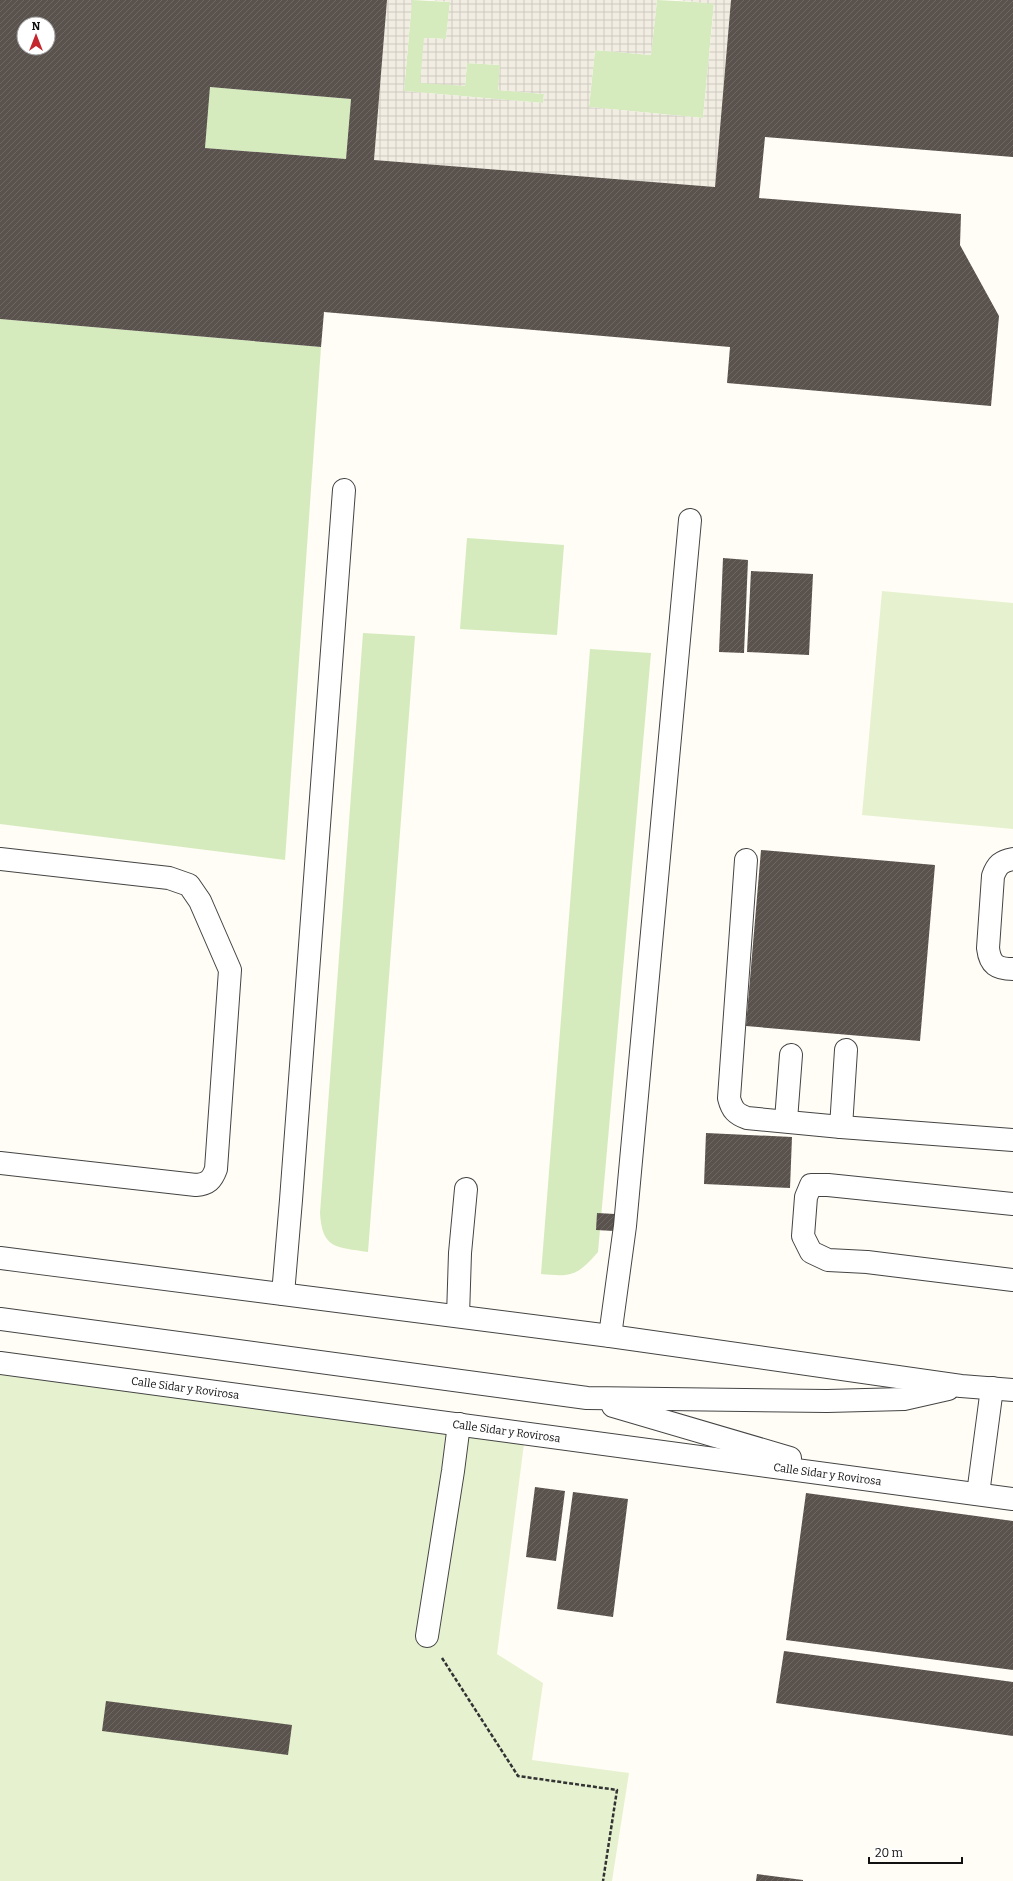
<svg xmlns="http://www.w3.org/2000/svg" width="1013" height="1881" font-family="Bitter,serif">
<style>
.garden{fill:#d5ebbd}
.pitch{fill:#e6f2cf}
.plaza{fill:url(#plaza-grid)}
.building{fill:url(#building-hatch);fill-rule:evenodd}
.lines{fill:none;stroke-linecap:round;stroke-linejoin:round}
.minor-casing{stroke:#444;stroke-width:24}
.path{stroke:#333;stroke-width:2.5;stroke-dasharray:4 2;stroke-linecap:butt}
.minor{stroke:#fff;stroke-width:22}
.labels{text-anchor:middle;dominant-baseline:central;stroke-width:4;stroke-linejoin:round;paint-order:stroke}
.street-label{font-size:11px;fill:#111;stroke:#fff}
</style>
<defs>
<pattern id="plaza-grid" width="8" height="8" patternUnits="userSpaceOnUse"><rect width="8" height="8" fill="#f1ede2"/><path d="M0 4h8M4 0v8" fill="none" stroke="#cecac1"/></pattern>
<pattern id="building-hatch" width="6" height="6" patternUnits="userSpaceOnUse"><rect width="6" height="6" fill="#5a524d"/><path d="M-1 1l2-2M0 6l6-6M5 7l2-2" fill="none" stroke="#6d6662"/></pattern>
</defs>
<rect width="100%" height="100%" fill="#fffdf5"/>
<!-- garden -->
<path class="garden" d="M412,0L450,2L446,39L424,38L465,86L467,63L500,65L499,90L544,94L543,103L404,91Z
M657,0L714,3L703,118L589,107L595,50L651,55Z
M210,87L351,99L346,159L205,148Z
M0,319L321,347L285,860L0,824Z
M467,538L564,545L557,635L460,629Z
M363,633L415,636L368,1252C336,1247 322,1249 320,1213Z
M590,649L651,653L598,1252C577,1276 572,1277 541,1274Z"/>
<!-- pitch -->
<path class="pitch" d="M882,591L1013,603V829L862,815Z
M0,1374L525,1436L497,1654L543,1683L532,1760L629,1773L612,1881H0Z"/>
<!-- plaza -->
<path class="plaza" d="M387,0H412L404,91L543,103L544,94L498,90L500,65L467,63L465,86L420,83L424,38L446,39L450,2L429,0H657L651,55L595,50L589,107L703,118L714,4L677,0H731L715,187L374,160Z"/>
<!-- building -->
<path class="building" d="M0,0H387L374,160L715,187L731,0H1013V157L765,137L759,198L961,214L960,245L999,316L991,406L727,383L730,347L324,312L321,347L0,319ZM24,24H48V48H24ZM210,87L351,99L346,159L205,148Z
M723,558L748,560L744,653L719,652Z
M751,571L813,574L809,655L747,652Z
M761,850L935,865L920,1041L746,1026Z
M706,1133L792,1137L790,1188L704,1184Z
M597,1213L615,1214L614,1231L596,1230Z
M535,1487L565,1491L556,1561L526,1557Z
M573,1492L628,1499L613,1617L557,1609Z
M806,1493L1013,1521V1670L786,1640Z
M784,1651L1013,1682V1736L776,1703Z
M106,1701L292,1725L288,1755L102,1731Z
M757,1874L803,1880V1881H756Z"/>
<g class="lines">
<defs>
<g id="minor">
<path d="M0,859L169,878L189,885L200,901L230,970L216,1169C212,1180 208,1184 196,1185L0,1163"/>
<path d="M1013,859C1001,861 997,865 993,876L988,948C990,965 997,969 1013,969"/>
<path d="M746,860L729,1098C732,1110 736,1114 747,1118L841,1127L1013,1140"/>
<path d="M786,1120L791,1055"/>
<path d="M841,1127L846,1050"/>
<path d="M1013,1204L828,1185H811L806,1197L803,1236L811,1252L828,1260L867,1262L1013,1280"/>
<path d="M0,1258L610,1336L961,1386L1013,1390"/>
<path d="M283,1294L291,1200L344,490"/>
<path d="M458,1316L460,1253L466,1189"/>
<path d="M0,1319L587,1398L827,1401L904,1399L948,1389"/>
<path d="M610,1336L625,1226L690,520"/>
<path id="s1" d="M0,1363L1013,1499"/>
<path d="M613,1406L790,1458"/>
<path d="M978,1494L992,1388"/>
<path d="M427,1636L453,1471L459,1424"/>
</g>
</defs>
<!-- minor casing -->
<use href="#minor" class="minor-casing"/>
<!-- path -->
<path class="path" d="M442,1658L518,1776L617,1790L603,1881"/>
<!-- minor -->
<use href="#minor" class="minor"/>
</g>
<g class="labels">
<!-- street labels -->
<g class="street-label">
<text stroke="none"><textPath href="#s1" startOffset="187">Calle Sidar y Rovirosa</textPath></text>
<text stroke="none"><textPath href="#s1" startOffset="511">Calle Sidar y Rovirosa</textPath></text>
<text stroke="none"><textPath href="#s1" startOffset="835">Calle Sidar y Rovirosa</textPath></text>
</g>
</g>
<!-- north arrow -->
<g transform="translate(36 36)"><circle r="19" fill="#ffffff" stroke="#a0a0a0"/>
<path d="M0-3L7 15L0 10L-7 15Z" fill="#c4262e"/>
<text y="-6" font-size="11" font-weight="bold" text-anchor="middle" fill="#111111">N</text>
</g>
<!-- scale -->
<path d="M869 1857v6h93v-6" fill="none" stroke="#111111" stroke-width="2"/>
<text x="875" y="1857" font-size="12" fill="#111111" stroke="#ffffff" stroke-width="3" paint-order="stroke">20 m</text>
</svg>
